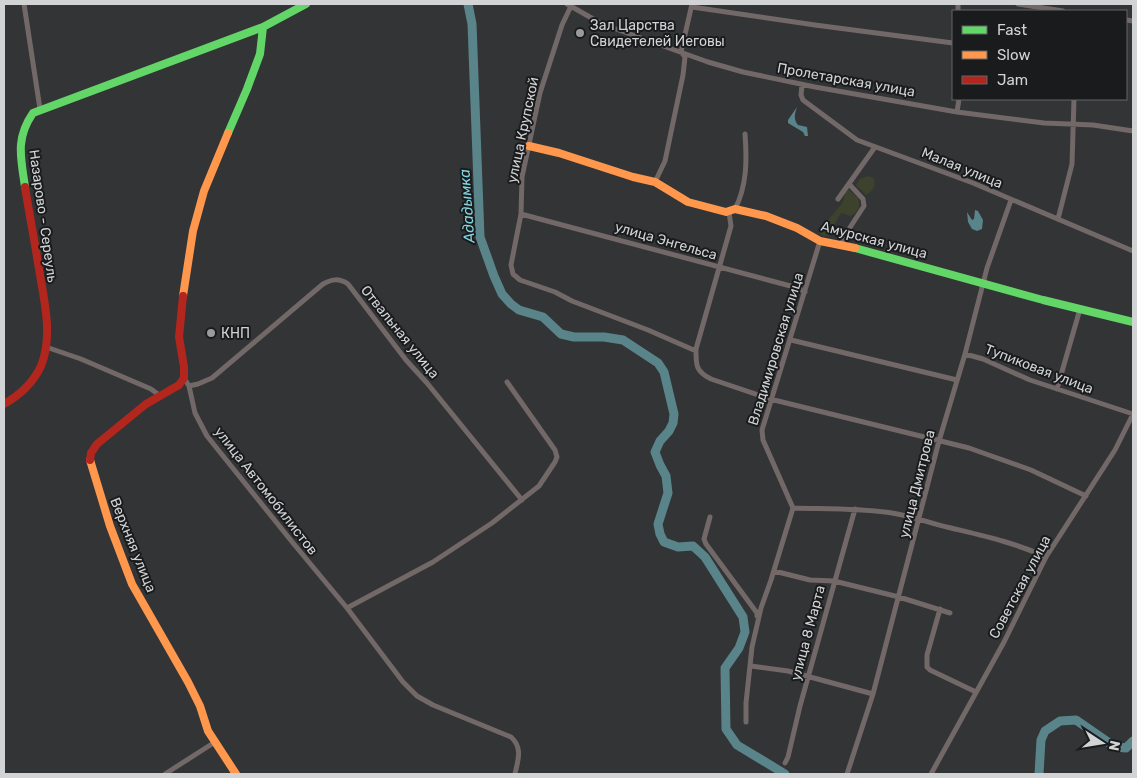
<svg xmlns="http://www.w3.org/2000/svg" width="1137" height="778" font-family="Rubik,sans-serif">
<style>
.green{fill:#3c422b}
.water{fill:#59848a}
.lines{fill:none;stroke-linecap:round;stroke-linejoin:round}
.river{stroke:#59848a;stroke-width:9}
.street{stroke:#726867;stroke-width:5}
.fast{stroke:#63d668;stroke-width:8}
.slow{stroke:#ff974d;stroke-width:8}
.jam{stroke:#b3261e;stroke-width:8}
.poi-dot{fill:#999b9d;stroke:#1a1b1d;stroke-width:2}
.labels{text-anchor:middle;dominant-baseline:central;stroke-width:4;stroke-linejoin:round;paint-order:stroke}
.poi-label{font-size:14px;fill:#d1d3d5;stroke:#1a1b1d;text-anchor:start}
.street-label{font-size:14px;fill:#d1d3d5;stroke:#1a1b1d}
.water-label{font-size:15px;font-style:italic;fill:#83d6e0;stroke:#1a1b1d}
</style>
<rect width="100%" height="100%" fill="#323436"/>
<!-- green -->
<path class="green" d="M867,176L874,178C876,187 873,190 866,195L856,185L860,179Z
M848,189L858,198C861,207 859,212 850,216L842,213C835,219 835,229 829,236H823L820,234L822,228L843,202L845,193Z"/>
<!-- water -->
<path class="water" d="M797,107C795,113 793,119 798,125L807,127L808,136H805L803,132L788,123V120Z
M975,210L978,211L983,220L982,229L977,231L972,229L968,222L967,212L972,220L974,219Z"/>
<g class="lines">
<!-- river -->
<path class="river" d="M468,4L472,24L480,237L494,276L502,294L511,304L519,310L543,317L561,334L574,337H604L623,340L658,363L664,372L674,414L673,423L669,431L660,441L655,452L660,465L666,476L668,493L658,524L660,534L664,542L678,547L693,546L705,557L743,617L745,632L739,648L725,668L726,729L737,745L785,774
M1039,774L1041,740L1045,731L1060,721L1076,720L1115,747L1126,748L1133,741"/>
<!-- street -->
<path class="street" d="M24,4L40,109
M567,4L602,24L708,62L743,72L815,87L957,112L1044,123L1093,125L1133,131
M572,4L562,25L540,93L522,177L521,214L511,265L513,274L520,280L555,292L572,301L648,330L696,351
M958,4V11
M1018,4L1063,11
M692,7L815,25L953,43
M1126,20L1133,21
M802,85L801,95L803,100L857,140L973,183L1133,251
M957,112L959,99
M655,182L665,161L683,75L685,57L681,52L692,4
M838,199L875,147
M735,209C747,186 747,160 745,134
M729,212L731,226L696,349C696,364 695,371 711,379L770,399L969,448L1031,470L1086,496
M521,214L798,288L805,292
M1058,219L1072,164L1074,99
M841,245L847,232L864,206L863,199L849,184
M791,340L957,380
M46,347L81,359L151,389L159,395
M965,354L983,359L1030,380L1133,414
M184,378L189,386L195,413L207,436L293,543L347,608L403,682L417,696L433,705L511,737C523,748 518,760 515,774
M189,386L198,384L212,378L323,284C332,279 339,278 348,284L406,360L427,383L522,500
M1057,389L1080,309
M793,508C826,509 859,508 892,513C913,516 931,524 951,528C984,536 1016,543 1046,557
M710,517L704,539L706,544L757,613V616
M774,571L810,580L834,581L899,597L950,613
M347,608L433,562L492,523L539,486L555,462L557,457L555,450L507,382
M940,609L927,655V667L930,670L976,692
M751,666L788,671L873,694
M746,722V703L752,647L761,608L771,580L793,508L763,440L762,430L820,241
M785,763L788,757L800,706L855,509
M165,774L215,742
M847,774L873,694L939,441L965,354L987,268L1011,200
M931,774L1004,642L1046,557L1115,450L1133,414"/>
<!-- fast -->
<path class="fast" d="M228,133L247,89L260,54L263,27
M25,187C21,158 15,139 33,113L263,27L306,4
M855,248L1043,300L1133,322"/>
<!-- slow -->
<path class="slow" d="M529,146L559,153L633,177L655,182L688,202L726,212L735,209L766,216L797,228L820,241L855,248
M183,296L193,231L204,191L228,133
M90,460L110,526L132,584L188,682L200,706L208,731L236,774"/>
<!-- jam -->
<path class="jam" d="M4,404C20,395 33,383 41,366C54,334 43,296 38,263C34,238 29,212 25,187
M90,460L91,453L97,444L146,404L179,385L184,378V367L179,337L183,296"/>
</g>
<!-- markers -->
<g class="poi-dot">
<circle cx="580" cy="33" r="5"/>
<circle cx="211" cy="333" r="5"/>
</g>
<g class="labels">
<!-- poi labels -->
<g class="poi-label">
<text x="590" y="25">Зал Царства<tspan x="590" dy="16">Свидетелей Иеговы</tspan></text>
<text x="221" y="333">КНП</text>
</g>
<!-- street labels -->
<g class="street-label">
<text transform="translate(846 80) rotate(10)">Пролетарская улица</text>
<text transform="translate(523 130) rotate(-78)">улица Крупской</text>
<text transform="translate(962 168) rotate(22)">Малая улица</text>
<text transform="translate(43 216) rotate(82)">Назарово - Сереуль</text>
<text transform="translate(874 240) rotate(15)">Амурская улица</text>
<text transform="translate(666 241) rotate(16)">улица Энгельса</text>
<text transform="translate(400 332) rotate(51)">Отвальная улица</text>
<text transform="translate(776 349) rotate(-73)">Владимировская улица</text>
<text transform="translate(1039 369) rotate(21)">Тупиковая улица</text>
<text transform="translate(917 484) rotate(-76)">улица Дмитрова</text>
<text transform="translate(266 491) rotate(52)">улица Автомобилистов</text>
<text transform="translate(133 545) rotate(68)">Верхняя улица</text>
<text transform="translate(1020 587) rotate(-62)">Советская улица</text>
<text transform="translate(808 633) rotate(-75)">улица 8 Марта</text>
</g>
<!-- water labels -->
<g class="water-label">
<text transform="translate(467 206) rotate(-94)">Ададымка</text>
</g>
</g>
<!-- border -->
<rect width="1137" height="778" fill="none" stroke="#d1d3d5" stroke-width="10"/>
<!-- legend -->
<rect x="952" y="10" width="175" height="90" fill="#1a1b1d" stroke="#636567"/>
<rect x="962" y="26" width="25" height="8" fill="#63d668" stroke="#636567"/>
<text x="997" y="35" font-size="15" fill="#d1d3d5">Fast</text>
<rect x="962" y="51" width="25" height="8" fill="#ff974d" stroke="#636567"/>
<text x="997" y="60" font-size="15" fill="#d1d3d5">Slow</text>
<rect x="962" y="76" width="25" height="8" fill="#b3261e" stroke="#636567"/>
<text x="997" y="85" font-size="15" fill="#d1d3d5">Jam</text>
<!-- north arrow -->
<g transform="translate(1102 743) rotate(102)" stroke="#1a1b1d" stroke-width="4" paint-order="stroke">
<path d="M0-4L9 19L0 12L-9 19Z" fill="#d1d3d5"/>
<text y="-8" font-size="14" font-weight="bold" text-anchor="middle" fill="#d1d3d5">N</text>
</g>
</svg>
